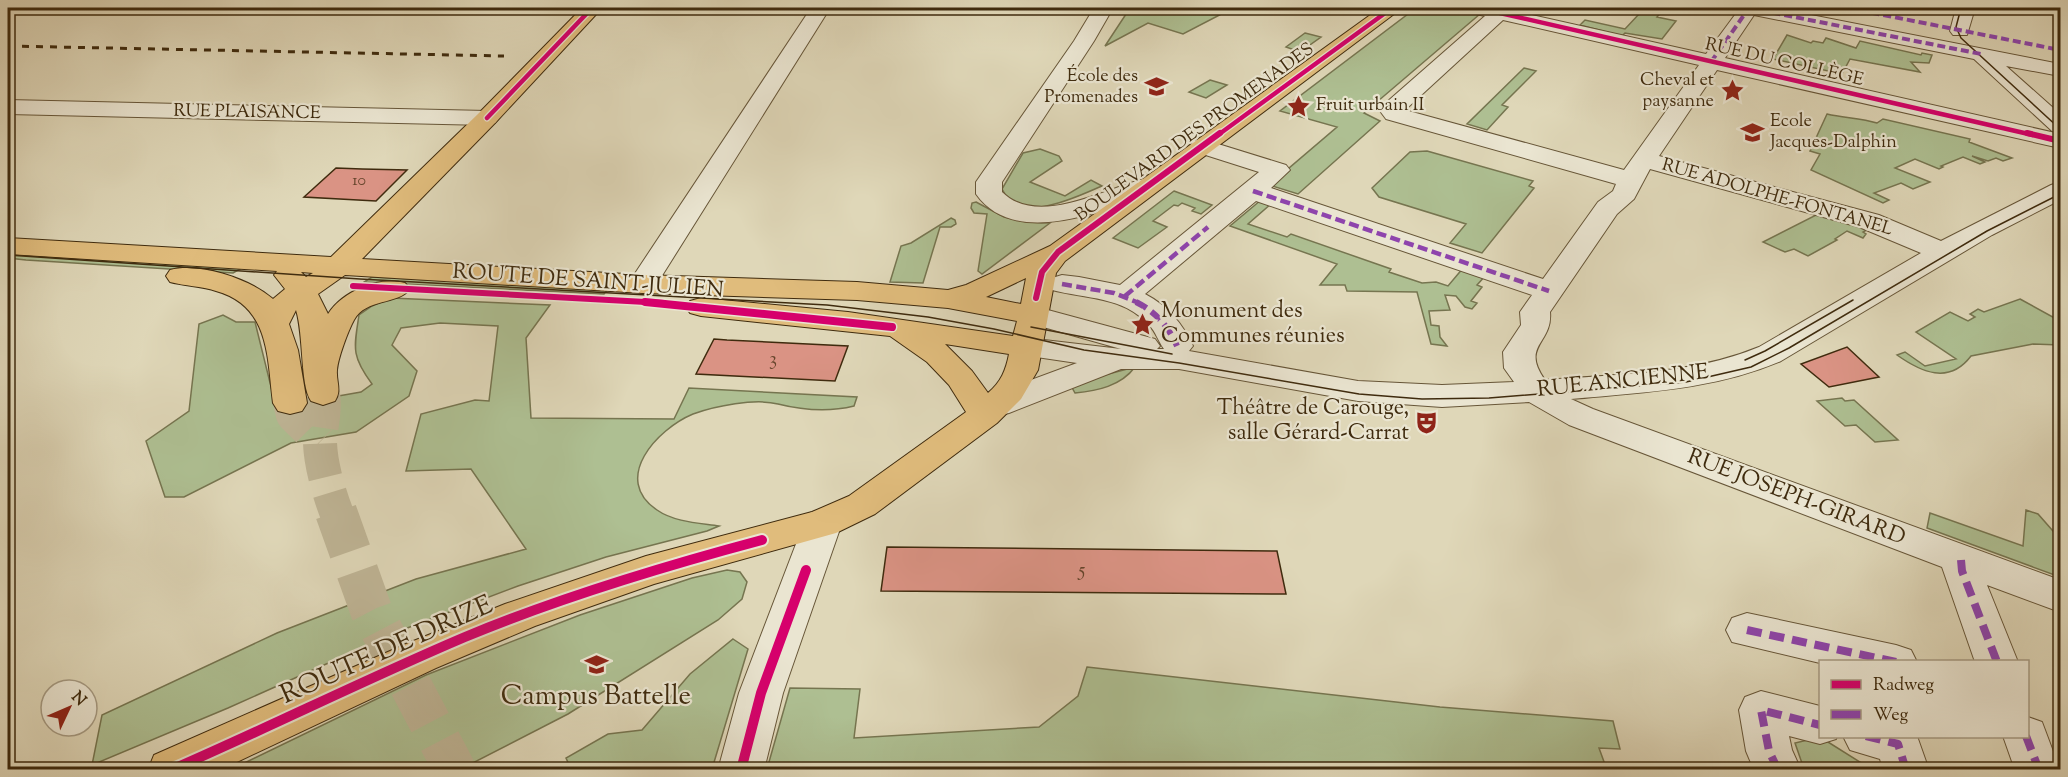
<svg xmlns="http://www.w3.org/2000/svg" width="2068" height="777" font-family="'Sorts Mill Goudy',serif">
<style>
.green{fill:#aebf92;stroke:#767550;stroke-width:1.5}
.building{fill:#da9384;stroke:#3f2b0e;stroke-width:1.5}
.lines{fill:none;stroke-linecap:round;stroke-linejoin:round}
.major-tunnel-far1{stroke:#bfb596;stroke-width:34;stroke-dasharray:34 16;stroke-linecap:butt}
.major-tunnel{stroke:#bfb596;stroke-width:42;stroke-dasharray:42 21;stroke-linecap:butt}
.minor-casing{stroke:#675638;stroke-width:2}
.major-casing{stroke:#3f2b0e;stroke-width:2}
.minor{fill:#eae5d1;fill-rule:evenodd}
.major{fill:#e0bc7c;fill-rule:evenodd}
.tram{stroke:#3f2b0e;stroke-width:1.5}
.rail{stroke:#3f2b0e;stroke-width:3;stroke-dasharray:7 7;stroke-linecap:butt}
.quiet-far3{stroke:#8e44ad;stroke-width:4;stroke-dasharray:8 4;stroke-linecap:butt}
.quiet-far2{stroke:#8e44ad;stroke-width:4.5;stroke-dasharray:10 4.5;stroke-linecap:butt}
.quiet-far1{stroke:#8e44ad;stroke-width:6;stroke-dasharray:12 6;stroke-linecap:butt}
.quiet{stroke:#8e44ad;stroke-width:8;stroke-dasharray:15 8;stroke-linecap:butt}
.cycleway-far3-casing{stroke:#eae5d1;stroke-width:7}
.cycleway-far2-casing{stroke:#eae5d1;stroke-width:9}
.cycleway-far1-casing{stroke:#eae5d1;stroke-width:11}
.cycleway-casing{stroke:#eae5d1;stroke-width:14}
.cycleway-far3{stroke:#d6006c;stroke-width:4.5}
.cycleway-far2{stroke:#d6006c;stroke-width:6}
.cycleway-far1{stroke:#d6006c;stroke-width:8}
.cycleway{stroke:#d6006c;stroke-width:10}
.labels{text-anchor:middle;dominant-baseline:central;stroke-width:4.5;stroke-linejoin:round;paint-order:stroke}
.far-number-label{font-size:16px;fill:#66452c}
.far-street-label{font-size:18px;fill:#3f2b0e;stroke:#eae5d1}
.far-poi-label{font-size:18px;fill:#3f2b0e;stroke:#eae5d1;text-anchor:end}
.number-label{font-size:20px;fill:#66452c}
.street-label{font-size:22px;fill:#3f2b0e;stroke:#eae5d1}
.poi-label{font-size:22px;fill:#3f2b0e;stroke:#eae5d1;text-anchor:start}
.near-street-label{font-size:27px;fill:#3f2b0e;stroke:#eae5d1}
.near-poi-label{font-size:27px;fill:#3f2b0e;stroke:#eae5d1}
</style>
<rect width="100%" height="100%" fill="#dfd7b8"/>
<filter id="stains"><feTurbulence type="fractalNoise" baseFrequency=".00333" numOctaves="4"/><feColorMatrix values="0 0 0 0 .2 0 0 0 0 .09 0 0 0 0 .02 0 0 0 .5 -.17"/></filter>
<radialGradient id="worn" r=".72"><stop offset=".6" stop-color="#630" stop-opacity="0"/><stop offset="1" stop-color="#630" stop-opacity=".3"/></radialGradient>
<!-- green -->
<path class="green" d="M1130,8H1233L1183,34L1148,23L1105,46Z
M1416,8H1453L1480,14L1364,113L1380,121L1298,194L1269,185L1337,127L1280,111Z
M1617,8H1665L1657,17L1676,21L1662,39L1625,33L1622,36L1580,25L1585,20L1625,29L1640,13Z
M1305,33L1321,37L1300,52L1286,47Z
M1787,35L1811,43L1813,41L1823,43L1826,38L1856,48L1860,41L1921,55L1922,53L1932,55L1929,63L1911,62L1920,72L1850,59L1842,74L1773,59Z
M1524,68L1536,71L1502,105L1508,107L1487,130L1467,124Z
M1210,80L1227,85L1206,98L1189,92Z
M1827,114C1844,118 1861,118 1877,123L1883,119L1970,139L1969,142L2012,158L2003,161L1996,158L1988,161L1972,156L1985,162L1980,164L1963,157L1941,166L1943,167L1939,169L1915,159L1895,168L1930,182L1913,189L1901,183L1874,193L1889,200L1883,203L1811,170L1820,154L1810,151Z
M1040,149L1059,156L1062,161L1030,182L1065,196L1091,180L1102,186C1076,197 1020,226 1002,189L1023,153Z
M1427,151L1533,181L1529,186L1534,188L1482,253L1450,243L1466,224L1379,197L1372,188L1410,152Z
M1174,191L1212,205L1201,214L1192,211L1195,208L1182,203L1178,206L1174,205L1153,221L1167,227L1138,248L1113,238Z
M1261,200L1272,203L1248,224L1287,237L1291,234L1391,269L1389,272L1422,283L1436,282L1448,286L1464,267L1486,275L1477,285L1482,287L1471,301L1477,303L1472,309L1465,307L1456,296L1445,295L1450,310L1429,311L1431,325L1439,326L1440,337L1447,346L1431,344L1417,292L1347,291L1345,285H1320L1337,264L1230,226Z
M976,202L1004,217L1027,222L1050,223L982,274L978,271L987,214L974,213L971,208L972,203Z
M1818,214L1870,228L1863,232L1866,234L1863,238L1847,231L1835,239L1837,240L1808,256L1794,249L1785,252L1763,242Z
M951,218L955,220L956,224L951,227H940L923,283L890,282L901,246L911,243Z
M8,252L239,268L240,269L233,273L26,260L8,258Z
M372,277L608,289L604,294L364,282Z
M391,298L550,305L526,338L531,418L674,419L689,388L857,397L854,406C830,412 802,410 778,404C755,398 715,406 693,414C657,429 611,479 657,510C674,522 699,523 719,526L707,531L606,557L518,586L402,630L228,708L92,765L102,715L277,633L416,579L526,549L471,469L406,471L421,414L475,400L489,401L498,326L440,323L401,328L392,345L417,371L409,396L356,432L291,443L184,497H165L146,441L189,411L199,324L223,315L236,322H255L276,407L361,392L372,384C351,356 354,348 359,315L372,306Z
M2020,299L2060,321V345L2033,344L1971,356C1949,385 1921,372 1897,355L1905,352L1925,366L1956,359L1916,332L1950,312L1968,321L1975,317L1970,314L1978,309L1984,312Z
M1135,367C1121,386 1097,391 1075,393L1070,384Z
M1842,398L1845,401L1854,400L1898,440L1875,442L1856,425L1845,426L1817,401Z
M2026,510L2038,514L2060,539V577L1927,528L1930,513L2023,546Z
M727,570L740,572L747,582L742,599L718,620L568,714L461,769H232L426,675L580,615L692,578Z
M733,639L748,649L712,769H571L566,758L608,734L642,730L690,674Z
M1087,667L1440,707L1613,721L1620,749L1599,748L1607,770L767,769L790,688L860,689L854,738L1039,727L1078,696Z
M1820,737L1871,769H1804L1795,743Z"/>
<!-- building -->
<path class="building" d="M336,168L362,169L407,170L376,201L304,197Z
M714,339L727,340L848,346L835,381L696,374Z
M1847,347L1879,377L1829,387L1801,364Z
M887,547L1277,551L1286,594L881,591Z"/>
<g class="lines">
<!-- major-tunnel-far1 -->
<path class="major-tunnel-far1" d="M323,394C326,410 321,424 320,441C320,462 329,494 337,514
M290,403L293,415L320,442"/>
<!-- major-tunnel -->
<path class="major-tunnel" d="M336,512L371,610L455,770"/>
<defs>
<path id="minor" d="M811,8H830L653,290L643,293L633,290L628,284Z
M1094,8H1113L1094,41L1002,182V192C1038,228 1106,188 1147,178L1156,181L1160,186C1153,196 1135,199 1123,204C1078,219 1009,241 976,194V182L1074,41Z
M1465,8H1501L1706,54L1740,8H1776L2060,64V76L2006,66L2060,114V133L2052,131L1974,59L1754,15L1725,58L2060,134V148L1717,70L1659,156L1879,215L1941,241L2051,185L2060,182V200L1992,235L1781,361C1713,390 1644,392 1571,399L1593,409L2060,580V612L1987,585L2018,662H1975L1942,567L1569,425L1529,402L1442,407L1358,401L1179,369H1121L1009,413L997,416L985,413L980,405L985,397L1077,363L1016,354L1011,347L1016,340L1027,338L1121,349L1022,321L1018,315L1022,309L1033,306L1155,339L1160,346L1157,349H1164C1158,341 1156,332 1149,325C1123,296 1086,299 1052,290L1047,284L1052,278L1062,275L1079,277L1120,285L1259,172L1193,151L1190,146L1193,141L1202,139L1286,165L1290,170L1271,188L1543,279L1598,202L1613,191L1616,184L1386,119L1380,111L1388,101L1485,16L1467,12ZM1503,20L1699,65L1624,170L1405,110ZM1650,169L1859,227L1921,253L1759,347C1691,375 1617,374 1545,380C1520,345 1553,344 1550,312L1617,214L1634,199ZM1256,201L1532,295L1520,312L1521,325L1503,352L1504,368L1514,382L1442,385L1358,381L1189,351L1193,346C1182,323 1168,306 1145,294Z
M1956,8H1975L1967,35H1953L1950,31Z
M8,100L487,111L495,113L499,118L495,123L487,125L8,114Z
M823,509L836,513L842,523L783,693L764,770H718L739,693L804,523L810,513Z
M1747,613L1896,645L1911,650L1917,662L1820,663L1732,642L1726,630L1732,618Z
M1761,691L1820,706V736H1837L1836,739L1820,744L1789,736L1792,750L1801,770H1754L1746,751L1739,710L1745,697Z
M2028,717L2042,722L2060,770H2015L2003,736H2028Z
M1843,736H1917L1929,770H1883L1880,759L1850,750Z"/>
<path id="major" d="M582,8H602L495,123L362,259L643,275L857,282L948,290L966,285L1050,246L1380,8H1402L1065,261L1056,273L1038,370L1021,399L997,423L875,514L836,533L654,584L535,626L436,668L220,770H148L154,755L406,644L505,604L646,556L812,512L849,496L966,412L949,385L927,362L890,336L701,316L690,313L686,307L690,301L701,298L848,312L1013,336L1017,321L948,308L857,300L643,293L345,275L318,294L328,314C343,291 379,276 405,283L410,289C398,305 366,298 354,320C348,331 338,358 337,370C336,382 342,390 335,401L323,405L311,401C300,385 304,335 296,310L289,324L298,350L307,403L302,411L290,414L278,411L273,403C267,357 270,306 216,291C201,286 185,286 170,282L166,276L170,270C200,262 250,279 273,299L285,289L274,275L277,271L8,254V238L331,257L479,113ZM301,272L313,273L306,277ZM1026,278L1021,304L986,297ZM945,344L1009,354C1006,370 1001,382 988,393L972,371Z"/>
</defs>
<!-- minor casing -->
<use href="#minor" class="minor-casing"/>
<!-- major casing -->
<use href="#major" class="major-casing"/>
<!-- minor -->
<use href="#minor" class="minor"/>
<!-- major -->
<use href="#major" class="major"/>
<!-- tram -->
<path class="tram" d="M1961,8L1956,27L1961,38L2060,129
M8,255L360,279L827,305L928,317L994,329L1084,350L1179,363L1359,394L1422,399L1489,398L1686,382L1751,367L1789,348L1987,231L2060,194
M1031,327L1172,354
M1745,360L1765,351L1853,300"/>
<!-- rail -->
<path class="rail" d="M8,46L504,56"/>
<!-- quiet-far3 -->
<path class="quiet-far3" d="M1749,8L1981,54
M1848,8L2060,50
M1711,62L1749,8"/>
<!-- quiet-far2 -->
<path class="quiet-far2" d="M1253,191L1549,291
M1062,284L1114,293L1139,303
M1125,296L1208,227"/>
<!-- quiet-far1 -->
<path class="quiet-far1" d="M1136,302C1156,312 1168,326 1177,346"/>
<!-- quiet -->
<path class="quiet" d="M1961,560L1962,571L1997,662
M1747,630L1896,662
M1866,736L1898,744L1906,770
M2026,736L2039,770
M1778,770L1769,751L1761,710L1820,725"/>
<defs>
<path id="cycleway-far3" d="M1500,13L2033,135
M487,118L592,8
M1218,135L1392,8"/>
<path id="cycleway-far2" d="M2027,133L2060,141
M353,286L664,303
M1036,298L1042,272L1058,252L1220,133"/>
<path id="cycleway-far1" d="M645,302L892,327"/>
<path id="cycleway" d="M171,770C270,727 366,679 465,637C561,597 661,567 762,540
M741,770L761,693L806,570"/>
</defs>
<!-- cycleway-far3 casing -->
<use href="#cycleway-far3" class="cycleway-far3-casing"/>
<!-- cycleway-far2 casing -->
<use href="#cycleway-far2" class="cycleway-far2-casing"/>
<!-- cycleway-far1 casing -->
<use href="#cycleway-far1" class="cycleway-far1-casing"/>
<!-- cycleway casing -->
<use href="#cycleway" class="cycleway-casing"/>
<!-- cycleway-far3 -->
<use href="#cycleway-far3" class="cycleway-far3"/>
<!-- cycleway-far2 -->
<use href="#cycleway-far2" class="cycleway-far2"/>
<!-- cycleway-far1 -->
<use href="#cycleway-far1" class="cycleway-far1"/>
<!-- cycleway -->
<use href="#cycleway" class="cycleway"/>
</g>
<!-- icons -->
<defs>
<symbol id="school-bare" viewBox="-9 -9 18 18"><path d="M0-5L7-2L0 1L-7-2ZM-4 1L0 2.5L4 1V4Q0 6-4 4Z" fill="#8f2418" stroke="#eae5d1" stroke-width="2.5" paint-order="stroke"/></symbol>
<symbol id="sight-bare" viewBox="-9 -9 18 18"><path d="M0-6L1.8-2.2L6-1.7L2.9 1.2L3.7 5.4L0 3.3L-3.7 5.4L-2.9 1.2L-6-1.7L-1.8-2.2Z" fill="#8f2418" stroke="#eae5d1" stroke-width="2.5" paint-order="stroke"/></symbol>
<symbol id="theatre-bare" viewBox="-9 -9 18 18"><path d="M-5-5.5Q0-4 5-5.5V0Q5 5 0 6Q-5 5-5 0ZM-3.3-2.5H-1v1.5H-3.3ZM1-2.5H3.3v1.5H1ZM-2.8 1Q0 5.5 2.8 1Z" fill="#8f2418" stroke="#eae5d1" stroke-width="2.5" paint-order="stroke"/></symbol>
<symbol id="university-bare" viewBox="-9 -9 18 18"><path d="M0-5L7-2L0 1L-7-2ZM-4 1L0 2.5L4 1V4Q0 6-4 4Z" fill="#8f2418" stroke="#eae5d1" stroke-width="2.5" paint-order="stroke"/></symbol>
</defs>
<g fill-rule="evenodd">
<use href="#school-bare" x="1140" y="70" width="33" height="33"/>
<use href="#sight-bare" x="1716" y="74" width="33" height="33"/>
<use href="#sight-bare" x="1282" y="90" width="33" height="33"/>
<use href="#school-bare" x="1736" y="116" width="33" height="33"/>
<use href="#sight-bare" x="1126" y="308" width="33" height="33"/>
<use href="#theatre-bare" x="1410" y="406" width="33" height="33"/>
<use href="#university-bare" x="580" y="648" width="33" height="33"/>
</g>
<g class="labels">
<!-- far-number labels -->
<g class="far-number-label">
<text x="359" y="181">10</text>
</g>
<!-- far-street labels -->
<g class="far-street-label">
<text transform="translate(1784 63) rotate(13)">RUE DU COLLÈGE</text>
<text transform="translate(247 113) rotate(1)">RUE PLAISANCE</text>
<text transform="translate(1195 133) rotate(-36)">BOULEVARD DES PROMENADES</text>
<text transform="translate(1777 198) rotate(16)">RUE ADOLPHE-FONTANEL</text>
</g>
<!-- far-poi labels -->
<g class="far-poi-label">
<text x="1138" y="77">École des<tspan x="1138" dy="21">Promenades</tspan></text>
<text x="1714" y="81">Cheval et<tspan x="1714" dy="21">paysanne</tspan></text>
<text x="1316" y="106" text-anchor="start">Fruit urbain II</text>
<text x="1770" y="122" text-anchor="start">Ecole<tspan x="1770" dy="21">Jacques-Dalphin</tspan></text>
</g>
<!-- number labels -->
<g class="number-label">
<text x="773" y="360">3</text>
<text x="1082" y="571">5</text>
</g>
<!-- street labels -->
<g class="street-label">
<text transform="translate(588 282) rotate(4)">ROUTE DE SAINT-JULIEN</text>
<text transform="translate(1623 382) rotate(-6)">RUE ANCIENNE</text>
<text transform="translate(1796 498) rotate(21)">RUE JOSEPH-GIRARD</text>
</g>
<!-- poi labels -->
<g class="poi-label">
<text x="1161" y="312">Monument des<tspan x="1161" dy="25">Communes réunies</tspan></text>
<text x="1409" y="409" text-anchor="end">Théâtre de Carouge,<tspan x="1409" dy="25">salle Gérard-Carrat</tspan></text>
</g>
<!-- near-street labels -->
<g class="near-street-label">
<text transform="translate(387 651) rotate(-24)">ROUTE DE DRIZE</text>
</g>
<!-- near-poi labels -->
<g class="near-poi-label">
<text x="596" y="697">Campus Battelle</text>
</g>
</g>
<!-- margin -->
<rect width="2068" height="777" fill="none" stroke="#dfd7b8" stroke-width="30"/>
<rect x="9" y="9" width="2050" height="759" fill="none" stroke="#3f2b0e" stroke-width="3"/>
<rect x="15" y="15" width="2038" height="747" fill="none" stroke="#3f2b0e" stroke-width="1.5"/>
<!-- legend -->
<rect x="1819" y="660" width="210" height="78" fill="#eae5d1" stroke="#a69b83" stroke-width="1.5"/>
<rect x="1831" y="680" width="30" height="9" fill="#d6006c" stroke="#a69b83" stroke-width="1.5"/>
<text x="1873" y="690" font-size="18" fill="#3f2b0e">Radweg</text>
<rect x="1831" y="710" width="30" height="9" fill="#8e44ad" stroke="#a69b83" stroke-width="1.5"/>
<text x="1873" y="720" font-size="18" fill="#3f2b0e">Weg</text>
<!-- north arrow -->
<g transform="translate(69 708) rotate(46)"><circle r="28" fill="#eae5d1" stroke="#a69b83" stroke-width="1.5"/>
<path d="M0-4.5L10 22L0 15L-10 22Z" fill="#8f2418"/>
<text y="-9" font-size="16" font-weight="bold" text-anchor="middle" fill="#3f2b0e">N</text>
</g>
<rect width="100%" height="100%" filter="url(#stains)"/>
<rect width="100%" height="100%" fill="url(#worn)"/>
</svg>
